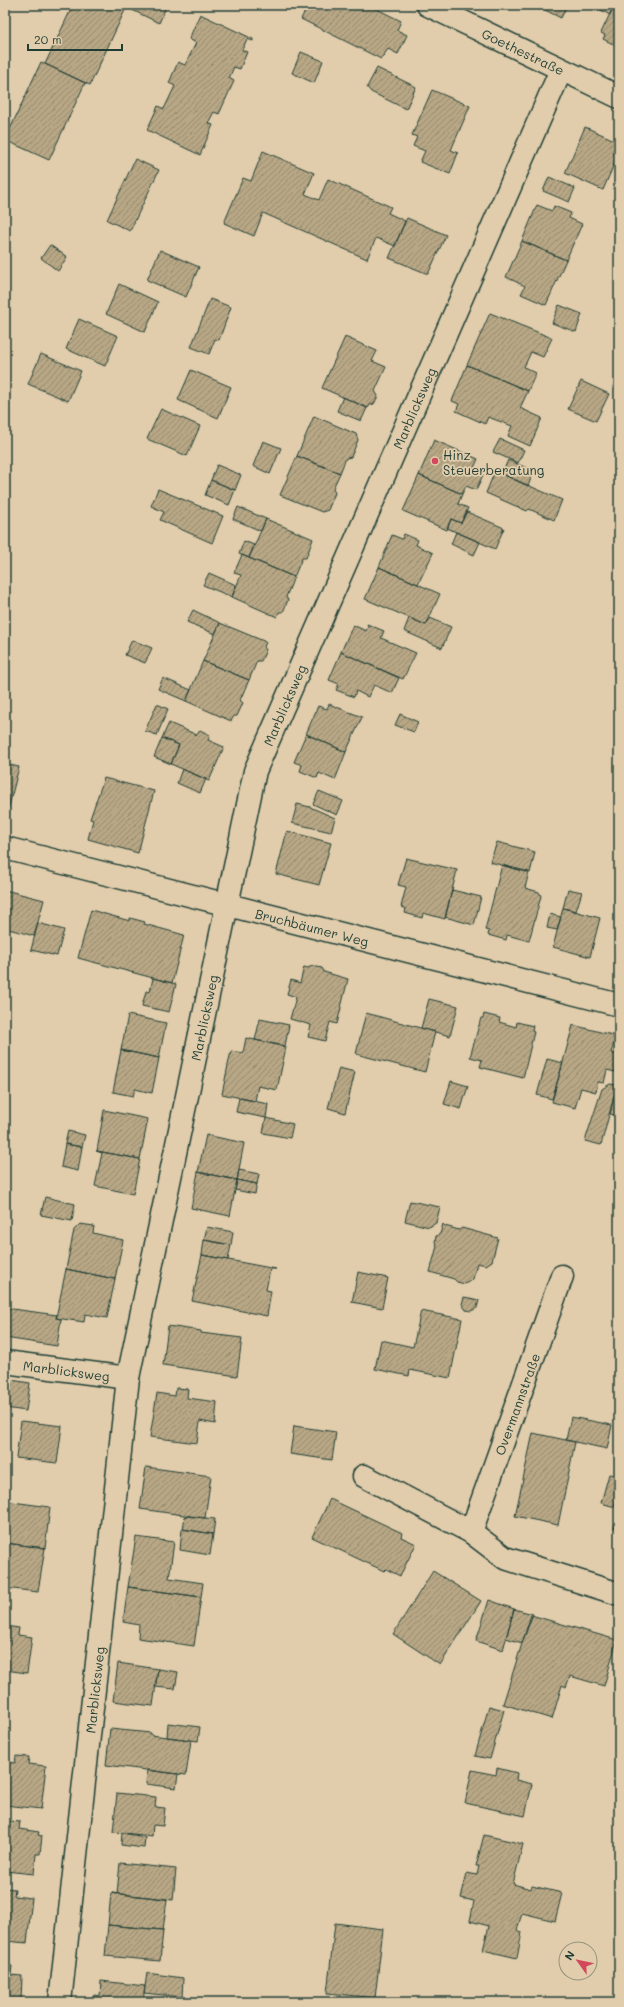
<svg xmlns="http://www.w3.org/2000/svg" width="624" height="2007" font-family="Mali,sans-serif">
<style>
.building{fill:url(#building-hatch);stroke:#1f3d34}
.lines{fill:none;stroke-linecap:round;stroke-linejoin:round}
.minor-casing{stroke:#1f3d34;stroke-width:25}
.minor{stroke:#e1cdac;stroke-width:22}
.poi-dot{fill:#d1495b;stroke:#e1cdac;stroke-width:1.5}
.labels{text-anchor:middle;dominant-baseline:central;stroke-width:3.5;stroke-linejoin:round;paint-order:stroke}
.street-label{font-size:13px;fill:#1f3d34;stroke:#e1cdac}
.poi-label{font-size:13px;fill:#1f3d34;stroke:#e1cdac;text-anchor:start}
</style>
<defs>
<pattern id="building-hatch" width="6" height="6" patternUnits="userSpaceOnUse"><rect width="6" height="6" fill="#b8a785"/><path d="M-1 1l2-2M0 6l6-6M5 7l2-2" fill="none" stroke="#95896e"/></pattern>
</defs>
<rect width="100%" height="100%" fill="#e1cdac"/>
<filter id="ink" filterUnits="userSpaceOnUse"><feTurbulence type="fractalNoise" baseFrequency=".025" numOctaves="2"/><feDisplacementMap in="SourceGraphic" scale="8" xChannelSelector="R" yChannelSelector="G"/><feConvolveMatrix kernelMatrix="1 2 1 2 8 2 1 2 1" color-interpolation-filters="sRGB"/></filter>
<g filter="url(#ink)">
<!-- building -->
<path class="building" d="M73,5H119L126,8L90,85L45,64Z
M122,5H167L159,23Z
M308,5H369L401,21L397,30L407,35L398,54L388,49L381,59L301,19Z
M535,5H567L561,18Z
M598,5H614L610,15L597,8Z
M614,5H619V47L603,39L605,35L601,33Z
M200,14L253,39V41L247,39L242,50L247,52L240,69L234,67L229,78L234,81L219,114L214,112L208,123L213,125L200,155L147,130L158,106L164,109L175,86L169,83L178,62L185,65L196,43L189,39Z
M301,52L323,61L314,83L292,73Z
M41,62L85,83L49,160L5,140Z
M377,68L416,87L406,109L371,92L367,87Z
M432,90L470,106L451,150L458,153L450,174L420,162L425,151L413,146L417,137L412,135Z
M585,127L619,142H617L613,153L618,155L603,190L565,173Z
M263,151L314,173L305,194L319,200L328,179L391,207L388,213L405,221L395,246L376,238L367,259L263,213L254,236L224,223L243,178L251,181Z
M135,159L159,170L130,231L107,220Z
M549,177L575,188L569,202L543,191Z
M537,205L552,211L554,206L571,213L569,218L582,224L566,260L522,241Z
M407,218L446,235L428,274L389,258Z
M522,241L566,260L546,305L521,294L525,286L506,277Z
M50,245L67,257L58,271L41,258Z
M160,250L199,267L186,297L147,280Z
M119,284L158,302L145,332L106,314Z
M5,299L10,302L5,309Z
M210,299L231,307L219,340L215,339L209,354L191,347Z
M559,305L582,314L576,332L552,323Z
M490,313L552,338L543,357L531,352L524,367L536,373L528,391L467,365Z
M79,319L118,336L105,366L66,349Z
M345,337L377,351L372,361L386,367L375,391L378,396L374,404L370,405L368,408L322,388Z
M41,354L81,371L68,401L28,384Z
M467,365L528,391L520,408L542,418L530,446L508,436L512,426L488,417L485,424L456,411L459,404L452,401Z
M191,370L231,387L218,418L178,400Z
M581,381L609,394L596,421L568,409Z
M343,397L367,408L361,421L337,411Z
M161,409L200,426L187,456L147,439Z
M314,416L356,434L358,440L351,457L346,458L340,473L297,456Z
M500,439L524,450L518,463L493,452Z
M434,440L478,459L473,470L483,475L476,490L466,486L462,494L419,475Z
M263,441L281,448L270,474L253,466Z
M297,456L340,473L333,488L335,493L328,510L322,512L280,495Z
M508,460L534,471L528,486L502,474Z
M217,465L241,475L235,490L211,480Z
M495,471L562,500L554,520L529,509L527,511L486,493Z
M419,475L462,494L458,504L468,508L461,523L451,519L447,530L403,511Z
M211,480L235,490L229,505L205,495Z
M158,489L223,516L212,543L160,520L164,512L151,506Z
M238,507L266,519L261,531L233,519Z
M467,512L504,528L495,549L447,528L451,519L461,523Z
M266,519L313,539L306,558H302L294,577L249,558Z
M456,532L480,542L474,555L451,544Z
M404,534L418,540L416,545L433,553L418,584L379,567L392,535L402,539Z
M244,541L254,545L249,558L239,554Z
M242,555L294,577L286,597L288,600L283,612H279L277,617L232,597L241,575L234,573Z
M379,567L440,594L426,625L365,599Z
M209,573L236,585L232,597L203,585Z
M193,610L220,623L215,634L187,622Z
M409,618L426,625L430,618L451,627L442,648L404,631Z
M220,623L266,642L264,647L266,650L261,661H257L249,680L203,661Z
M367,624L384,631L381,638L416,653L403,679L341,652L353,625L366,631L368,626Z
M132,640L152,648L145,663L125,655Z
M341,652L399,678L392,693L374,685L368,697L356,691L354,697L336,690L339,684L329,680Z
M203,661L249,680L240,700L243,703L237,716H234L231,721L186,701Z
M163,678L191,690L186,701L158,689Z
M157,704L168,709L157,735L145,731Z
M329,704L362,717L346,752L306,734L318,706L327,709Z
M400,714L418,722L414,732L395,725Z
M169,723L197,735L200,730L210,735L208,740L224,747L209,781L171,764L179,745L162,738Z
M306,734L346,752L335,780L319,773L317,778L300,771L302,765L294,762Z
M162,738L179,745L171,764L154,757Z
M5,764L19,767L6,818H5Z
M182,769L206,779L200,793L177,783Z
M104,778L154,791L138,853L88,839L93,820L90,819Z
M319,791L343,801L337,815L313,804Z
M297,804L310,807L335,818L331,832L292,823Z
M287,831L331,843L319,885L276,874Z
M497,842L535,852L530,873L490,862Z
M406,858L457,870L445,919L423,913L422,918L405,913L406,909L401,907L406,887L398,885Z
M502,865L529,872L525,888L539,892L541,896L529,941L507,935L506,940L488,935L489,931L485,930Z
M568,889L582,892L576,911L563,908Z
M5,890L44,900L34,936L5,928Z
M452,890L481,897L474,925L445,917Z
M563,908L600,918L590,957L553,947Z
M91,910L130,921V918L145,922L144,924L184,935L172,983L78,958Z
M550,914L561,917L557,930L547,928Z
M38,923L64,930L57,956L31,950Z
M312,966L322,968L324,972L348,979L337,1024L330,1022L325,1041L308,1037L311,1025L290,1019L296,997L287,994L291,980L300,983L304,967L308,968Z
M153,978L176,984L169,1012L142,1006L146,991L150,992Z
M429,999L458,1006L450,1036L421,1028Z
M366,1013L435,1032L425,1072L356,1054Z
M484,1014L500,1018L499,1022L516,1027L517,1022L533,1026L532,1031L534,1032L523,1078L480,1067L482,1060L470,1057L481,1018H483Z
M128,1015L166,1023L159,1058L121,1050Z
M260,1019L289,1025L285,1046L255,1040Z
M573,1025L616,1036L611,1053L619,1055L615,1072L607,1070L604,1083L598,1082L596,1092L581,1088L575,1108L552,1102Z
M246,1038L286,1047L277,1090L258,1086L255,1101L222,1094L231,1051L243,1053Z
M121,1050L159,1058L152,1093L135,1089L133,1096L113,1092Z
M547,1059L563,1063L552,1099L537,1095Z
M339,1068L355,1072L345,1113L328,1108Z
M451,1081L468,1086L461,1109L444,1104Z
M610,1084L617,1085L601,1145L585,1141L602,1089Z
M617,1085L619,1086V1116L610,1114Z
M239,1098L268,1104L266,1118L236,1112Z
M104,1110L148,1119L140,1159L97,1151Z
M266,1118L293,1124L290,1138L263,1133Z
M68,1131L85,1135L82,1147L65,1144Z
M206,1135L244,1143L237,1180L198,1172Z
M65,1144L82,1147L78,1171L61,1167Z
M96,1151L140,1159L133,1194L95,1186L102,1153Z
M239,1170L259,1174L257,1184L237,1180Z
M198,1172L237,1180L230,1216L191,1208Z
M237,1180L257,1184L255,1194L235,1190Z
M45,1197L75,1204L72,1221L41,1215Z
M410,1201L440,1207L436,1223L429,1227L405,1221Z
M80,1224L94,1226L93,1233L123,1240L115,1279L66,1269L74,1230Z
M443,1224L445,1226L459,1230L462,1228L498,1238L492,1261L486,1265L477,1263L473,1279L465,1284L457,1282L454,1279L430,1272L437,1246L435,1242L436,1236L440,1234Z
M207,1227L233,1232L231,1245L204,1240Z
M204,1240L231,1245L228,1260L202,1255Z
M202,1255L276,1269H270L266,1290L271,1291L267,1316L192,1301Z
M66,1269L115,1279L107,1318L85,1314L84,1322L56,1318Z
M358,1272L388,1278L382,1308L352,1302Z
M464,1297L479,1300L477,1308L471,1311L466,1310L462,1304Z
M5,1308L57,1315L56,1318L61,1319L57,1346L5,1338Z
M421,1311L462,1319L450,1378L410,1370L409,1376L375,1369L381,1340L413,1347Z
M168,1326L201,1331V1333L242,1338L237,1376L163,1365Z
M5,1379L30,1383L26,1411L5,1408Z
M176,1388L188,1389L187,1398L217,1402L215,1424L200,1421L197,1443L150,1437L157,1393L175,1396Z
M571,1417L612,1425L607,1449L566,1440Z
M21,1421L62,1426L57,1463L16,1458Z
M294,1426L336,1432L332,1460L290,1454Z
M533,1433L575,1442L558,1525L515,1516Z
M146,1467L211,1476L205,1518L140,1509Z
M609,1474L619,1476V1491L615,1507L601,1503Z
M619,1491V1508L615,1507Z
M330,1499L402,1533L401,1537L416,1544L400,1576L386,1569L384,1571L312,1537Z
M5,1501L50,1507L45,1548L5,1543Z
M619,1511V1529L614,1528Z
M185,1516L215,1519L213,1534L183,1529Z
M182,1529L213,1534L210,1555L180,1550Z
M136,1537L174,1542L169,1578L203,1583L201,1597L128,1587Z
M5,1543L45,1548L38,1592L5,1588Z
M433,1571L481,1601L440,1665L393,1634Z
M128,1587L201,1597L194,1646L138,1638L139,1625L123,1622Z
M489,1600L514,1609L503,1650L476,1641Z
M514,1609L533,1614L522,1643L506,1638Z
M531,1615L617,1640L604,1686L570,1676L566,1687L562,1685L552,1719L503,1704Z
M5,1626L19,1628L18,1635L32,1637L27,1673L5,1670Z
M118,1663L158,1669L153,1706L113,1701Z
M158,1669L178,1672L175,1689L155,1687Z
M489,1706L504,1710L490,1759L475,1756Z
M168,1723L200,1727L198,1741L167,1737Z
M110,1729L151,1733V1735L191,1740L186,1775L106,1765Z
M16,1756L29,1757L28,1764L46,1766L41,1809L5,1805V1762L15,1763Z
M497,1768L517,1773L516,1780L532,1784L525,1816L465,1803L472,1770L496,1775Z
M147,1770L178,1774L176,1788L146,1784Z
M117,1793L156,1797L155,1807L165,1808L163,1826L153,1825L152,1836L113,1832Z
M9,1821L20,1822L19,1829L39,1832L38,1835L42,1836L40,1854H36L34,1874L5,1871V1828H8Z
M122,1833L145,1837L144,1848L121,1845Z
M484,1835L523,1844L513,1884L531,1889L532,1886L562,1893L555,1921L522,1913L517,1930L522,1932L517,1958L483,1950L489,1926L470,1921L474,1901L461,1898L467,1873L477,1875L479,1866H476Z
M120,1863L176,1869L173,1900L111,1893L117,1894Z
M5,1888L15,1889L14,1896L32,1898L27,1943L5,1941Z
M111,1893L167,1899L163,1930L108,1925Z
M335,1923L383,1929L375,1998L327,1993Z
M108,1925L163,1930L160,1961L105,1956Z
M5,1965L12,1966L11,1975L22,1976L21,2002H5Z
M147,1973L183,1978L182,1997L144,1993Z
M101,1981L145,1986L143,2002H93L94,1995L100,1996Z"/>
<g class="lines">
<defs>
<g id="minor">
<path id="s1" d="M428,5L619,97"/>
<path id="s2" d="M5,848L619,1005"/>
<path d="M562,1276L471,1532L505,1558L619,1594"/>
<path id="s3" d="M5,1362L128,1378"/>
<path d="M364,1476L471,1532"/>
<path id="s4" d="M60,2002L128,1378L255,771L561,70"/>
</g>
</defs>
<!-- minor casing -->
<use href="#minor" class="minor-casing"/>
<!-- minor -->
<use href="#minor" class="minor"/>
</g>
</g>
<!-- markers -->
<circle class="poi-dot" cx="435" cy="461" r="4"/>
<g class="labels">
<!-- street labels -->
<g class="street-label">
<text stroke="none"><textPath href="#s1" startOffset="106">Goethestraße</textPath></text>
<text stroke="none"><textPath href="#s4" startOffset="1644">Marblicksweg</textPath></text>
<text stroke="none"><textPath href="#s4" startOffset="1320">Marblicksweg</textPath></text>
<text stroke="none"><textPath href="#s2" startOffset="317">Bruchbäumer Weg</textPath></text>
<text stroke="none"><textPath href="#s4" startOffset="996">Marblicksweg</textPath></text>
<text stroke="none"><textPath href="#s3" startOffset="62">Marblicksweg</textPath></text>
<text transform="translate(517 1404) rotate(-70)">Overmannstraße</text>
<text stroke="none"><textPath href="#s4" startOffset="314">Marblicksweg</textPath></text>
</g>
<!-- poi labels -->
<g class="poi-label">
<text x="443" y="454">Hinz<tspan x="443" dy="15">Steuerberatung</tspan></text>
</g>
</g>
<!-- margin -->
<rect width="624" height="2007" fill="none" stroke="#e1cdac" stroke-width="20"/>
<rect x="10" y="10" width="604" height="1987" fill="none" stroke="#1f3d34" stroke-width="1.5" filter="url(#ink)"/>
<!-- north arrow -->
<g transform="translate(578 1961) rotate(303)"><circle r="19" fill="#e1cdac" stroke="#93937c"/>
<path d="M0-3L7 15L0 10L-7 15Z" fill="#d1495b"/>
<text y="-6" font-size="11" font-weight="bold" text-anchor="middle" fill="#1f3d34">N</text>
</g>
<!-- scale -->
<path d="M28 44v6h94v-6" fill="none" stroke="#1f3d34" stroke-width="2"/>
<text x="34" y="44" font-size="12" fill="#1f3d34" stroke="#e1cdac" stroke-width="3" paint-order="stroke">20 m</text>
</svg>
